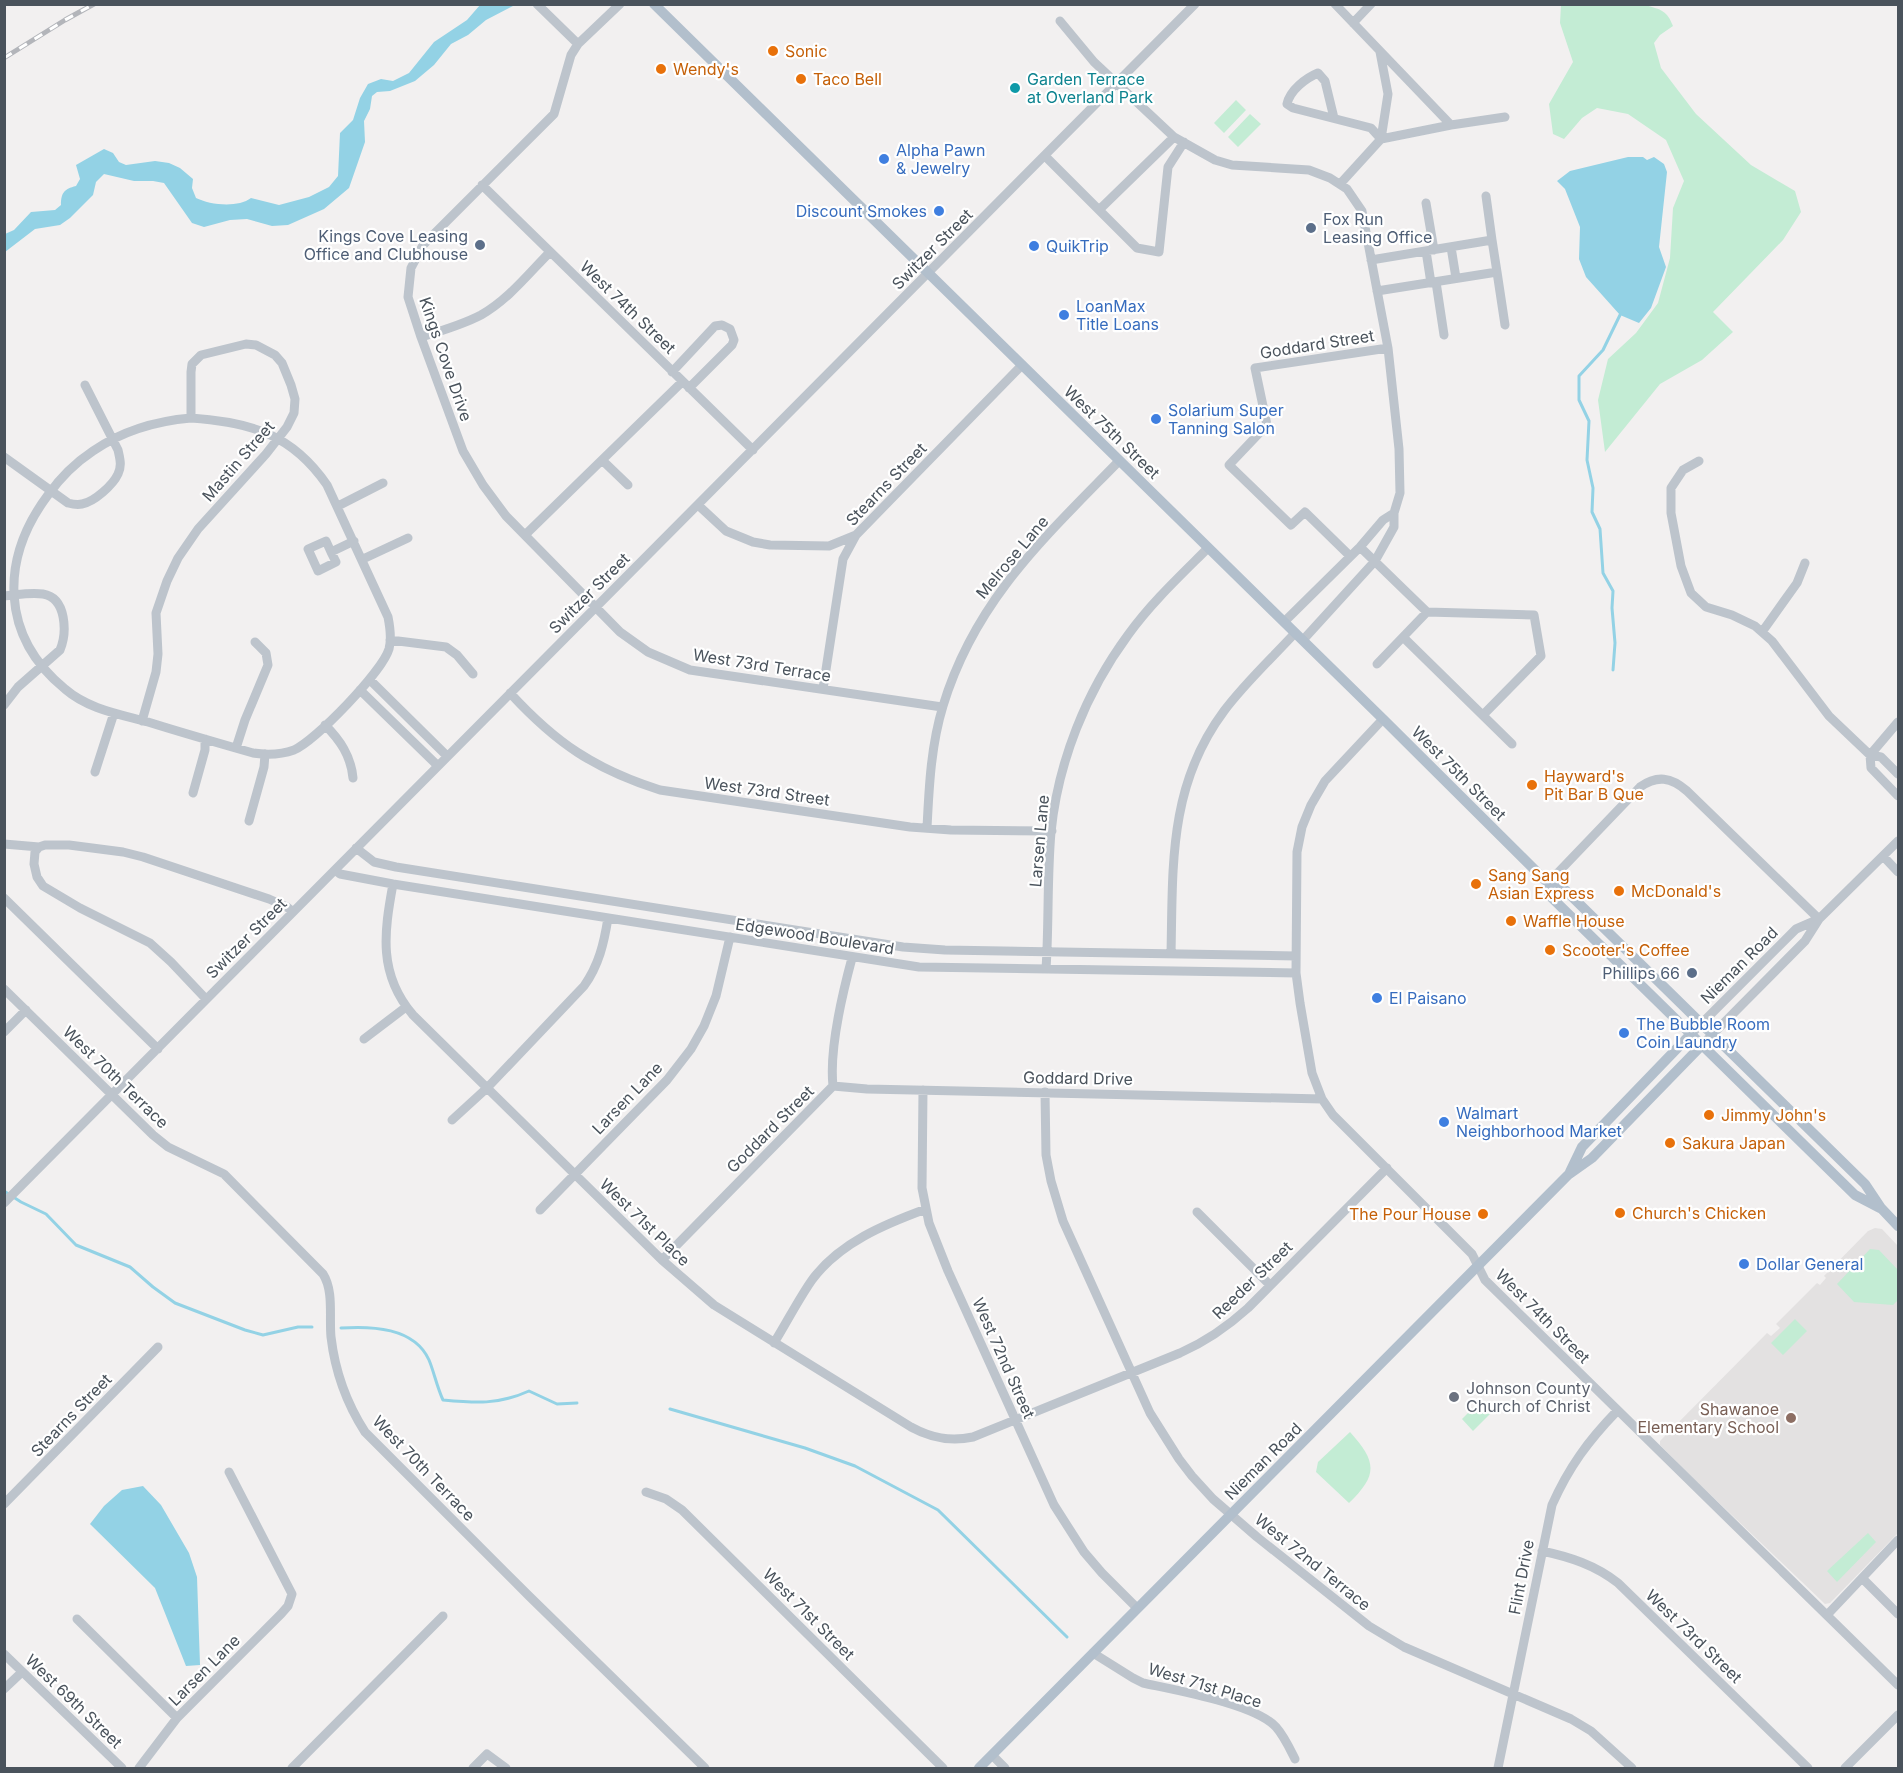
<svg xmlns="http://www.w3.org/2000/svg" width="1903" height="1773" font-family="Inter,sans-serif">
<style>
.education{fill:#e3e1e1}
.green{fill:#c3ecd4}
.water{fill:#93d2e5}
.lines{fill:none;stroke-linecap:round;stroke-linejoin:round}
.stream{stroke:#93d2e5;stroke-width:3}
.minor{stroke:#bdc4cc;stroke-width:9}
.major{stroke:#b2bfcc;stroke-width:10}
.rail-casing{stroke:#b3b5ba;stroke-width:5}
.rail{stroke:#fff;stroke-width:3;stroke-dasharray:9;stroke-linecap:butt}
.food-dot{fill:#e8710a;stroke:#fff;stroke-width:2}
.culture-dot{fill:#0f9aa8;stroke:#fff;stroke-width:2}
.shop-dot{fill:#3f7fe0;stroke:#fff;stroke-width:2}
.service-dot{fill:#5c6f8a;stroke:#fff;stroke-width:2}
.worship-dot{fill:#6b7280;stroke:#fff;stroke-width:2}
.education-dot{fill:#8d6e63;stroke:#fff;stroke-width:2}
.labels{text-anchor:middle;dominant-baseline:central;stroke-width:4.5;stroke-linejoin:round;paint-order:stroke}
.food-label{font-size:16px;fill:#c56008;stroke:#fff;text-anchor:start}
.culture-label{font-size:16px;fill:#0d838f;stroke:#fff;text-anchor:start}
.shop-label{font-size:16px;fill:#366cbe;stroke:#fff;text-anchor:start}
.service-label{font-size:16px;fill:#4e5e75;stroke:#fff;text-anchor:end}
.street-label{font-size:16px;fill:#4a535c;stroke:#fff}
.worship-label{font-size:16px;fill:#5b616d;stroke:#fff;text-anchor:start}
.education-label{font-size:16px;fill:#785e54;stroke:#fff;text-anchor:end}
</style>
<rect width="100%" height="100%" fill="#f2f0f0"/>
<!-- education -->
<path class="education" d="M1875,1228L1882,1229L1898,1246V1533L1830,1603L1825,1604L1692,1477L1660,1445V1441L1767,1333L1771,1336L1780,1328L1776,1324L1817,1283L1820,1285L1826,1278L1824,1276L1868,1231Z"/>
<!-- green -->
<path class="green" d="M1646,5C1661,10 1667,10 1673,26L1660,35L1654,43L1661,68L1696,114L1751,165L1795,191L1801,212L1783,240L1713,312L1733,332L1702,360L1660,384L1605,452L1598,400L1608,359L1636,333L1658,303L1670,258L1673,208L1684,181L1666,140L1628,114L1597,108L1582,118L1564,139L1553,134L1549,104L1573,62L1560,23L1561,5Z
M1236,100L1246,110L1224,133L1214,123Z
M1250,114L1261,124L1238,147L1228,137Z
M1870,1249L1879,1250L1898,1270V1300L1893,1305L1854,1302L1837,1284Z
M1795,1319L1807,1331L1783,1355L1771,1343Z
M1479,1402L1491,1413L1473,1431L1462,1419Z
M1350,1432C1377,1462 1378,1475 1349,1503L1316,1472L1318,1462Z
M1868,1533L1876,1542L1837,1582L1827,1571Z"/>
<!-- water -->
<path class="water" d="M480,5H515L486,20L468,35L451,44L434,65L415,81L390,91L377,92L372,96L370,109L364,121L365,142L349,188L324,209L288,225L272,226L247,219L230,220L204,227L192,223L164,183L153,181H134L104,174L96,182L93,195L70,218L60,225L35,229L5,252V234L14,230L31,212L55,210L61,205C61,193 64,189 76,186L80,179L76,165L104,149L113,153L119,162L126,165L155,161L169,163L180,168L193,179L192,188L196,198C210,205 238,208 251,198L279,205L309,197L329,187L338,176L340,133L353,120L360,98L368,84L381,79L393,81L409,73L434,42L467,20Z
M1628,157H1643L1647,160L1654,157L1664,164L1667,172L1659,247L1666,267L1651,308L1639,323L1620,315L1586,277L1579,259L1580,227L1565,189L1557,181L1570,171Z
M143,1486L161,1505L189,1553L197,1577L200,1665L186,1666L155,1588L90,1524L104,1506L122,1490Z"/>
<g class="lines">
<!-- stream -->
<path class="stream" d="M1613,670L1615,643L1612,608L1613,591L1603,573L1600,529L1592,512L1593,488L1587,460L1589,421L1579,400V376L1603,350L1620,315
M4,1191L21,1202L46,1214L76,1245L130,1267L153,1287L175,1303L245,1330L263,1335L298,1327H312
M341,1328C371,1326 414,1327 429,1360C434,1372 437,1387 443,1400C475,1403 498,1405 529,1391L557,1404L577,1403
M670,1409L805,1448L855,1466L938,1510L1067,1637"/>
<!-- minor -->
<path class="minor" d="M537,4L578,44
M620,4L578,44L571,55L554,114L423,245L411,268L408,297L421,337L463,451L483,485L506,516L620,632L648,652L690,670L942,707
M1335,4L1451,125
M1060,21L1094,62L1174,137L1215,160L1232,165L1309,170L1330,178L1347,189L1362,211L1388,348L1399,449L1400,493L1394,513V527L1375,561L1303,640
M1353,23L1371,4
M1380,52L1388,94L1381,139
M1334,118L1325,81L1318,73C1306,78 1290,90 1287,104L1293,108L1371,128L1381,139
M1381,139L1451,125L1505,117
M1045,156L1137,248L1159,252L1168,167L1184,142
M1340,184L1381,139
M482,185L753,450
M1486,196L1492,240
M1426,203L1434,250
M1100,209L1174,137
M1451,247L1456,278
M1426,251L1431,283
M1371,260L1492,240L1497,272L1377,291
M1497,272L1505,325
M1436,282L1444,335
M421,337C441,331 462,325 481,315C508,300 529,273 550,252
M672,372L715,326L722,325L730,329L734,340L732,345L689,388
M191,418C250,422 292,434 327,485L388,617C390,627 392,638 389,649C382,672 316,740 294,750C280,755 267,755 253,753C218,743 183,733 148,722C119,714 88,709 65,689C0,636 0,559 48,495C60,478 75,463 93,451C122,431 156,421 191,418Z
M4,457L68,503C72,504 77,505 82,504C94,502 113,485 118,474C122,466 120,459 118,450L85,385
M602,460L628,485
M1699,461L1683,470L1671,488V513L1681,566L1691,593L1706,607L1732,615L1755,626L1772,641L1829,716L1870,755L1881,757L1898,774
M698,505L726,531L753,542L770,545L829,546L856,535
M338,506L383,483
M525,535L682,382
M1360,547L1427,612L1534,615L1541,656L1483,715
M331,552L336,562L318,571L308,549L326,541L331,552L354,541
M1350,556L1305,512L1291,525L1229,465L1267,425L1255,368L1388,348
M363,559L408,538
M4,596C17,595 30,592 43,594C67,598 67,633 60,650L18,687L4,705
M1284,622L1360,547L1383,520L1394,513
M1762,632L1797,583L1805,563
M1404,638L1512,744
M390,640L446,647L457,655L473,674
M1377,664L1427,612
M370,680L447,756
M823,689L843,559L856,535L1022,365
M360,690L438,766
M510,693C556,743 594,769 660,790L910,827L951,830L1052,831
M1383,719L1325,781L1311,805L1302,827L1297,852L1296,973L1300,1003L1312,1073L1322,1099L1333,1115L1472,1254L1485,1280L1898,1685
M142,721L156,672L158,654L156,613L167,581L178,558L198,529L266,454L287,427L294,413L295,399L291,385L282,363L275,355L256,345L246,344L201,355L192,364L191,372V418
M325,725C340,740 351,756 353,778
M236,748L245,720L268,665L266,653L255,642
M1870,755L1871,768L1898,796
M1870,755L1898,722
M95,772L114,713
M193,793L205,750V739
M249,821L264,767L265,754
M927,828C929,787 931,745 943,706C975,600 1045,537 1119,461
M4,844L39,847
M356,848L374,862L396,867L903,947L945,950L1296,956
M1883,856L1898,872
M335,870L340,874L393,884L919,967L1296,973
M1548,883L1640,787C1657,775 1671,777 1687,791L1819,919
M393,884C384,933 378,974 413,1015L662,1260L714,1305L911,1427C931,1438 950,1442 973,1437L1180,1353C1205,1342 1227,1327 1248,1308L1387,1168
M4,898L158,1049
M1171,954C1173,867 1168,786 1224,711C1245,683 1271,659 1295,633
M1046,969C1049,924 1047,878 1051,832C1058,762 1086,692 1128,635C1151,603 1180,576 1208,548
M4,989L153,1135L168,1147L224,1174L323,1274C334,1291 329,1317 331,1337C335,1371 347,1404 365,1432L529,1596L705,1768
M206,999L171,962L150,943L80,908L43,886L37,877L34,864L35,852L39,847L45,845H69L123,852L143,857L269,899L287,907L293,912
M4,1032L26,1010
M1690,1035L1796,929L1819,919
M364,1039L406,1007
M1701,1046L1805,941L1819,919L1898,841
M833,1086L867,1089L1322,1099
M923,1090L922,1188L929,1223L948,1271L1054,1505L1084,1552L1102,1573L1137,1608
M1045,1092L1046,1155L1051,1181L1063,1221L1150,1413L1179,1459L1192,1476L1213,1499L1257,1537L1369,1626L1404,1647L1571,1719L1591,1731L1632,1768
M452,1120L487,1088L584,986C599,965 604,943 608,918
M4,1203L1195,4
M540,1210L667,1080L691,1049L704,1026L716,996L730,937
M1197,1212L1270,1285
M662,1260L833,1086C829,1049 842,995 852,958
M774,1343C787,1322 798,1300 812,1280C839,1243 885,1224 926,1209
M646,1492L666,1499L682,1510L943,1768
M4,1504L158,1347
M1542,1551C1570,1557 1595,1565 1618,1583L1808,1768
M1862,1578L1898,1614
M1827,1615L1898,1540
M77,1619L177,1718
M1093,1653L1133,1678L1143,1683C1175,1690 1255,1704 1276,1727C1284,1736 1289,1747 1295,1759
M4,1654L122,1768
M4,1689L22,1672
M992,1755L1005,1768
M139,1768L177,1718L281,1614L288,1606L292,1594L229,1472
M292,1768L443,1616
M473,1768L487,1754L506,1768
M1498,1768L1552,1505C1569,1467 1588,1441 1617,1411
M1845,1768L1898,1715"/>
<!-- major -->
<path class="major" d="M654,4L1383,719L1548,883L1560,885L1865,1184L1881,1208L1898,1226
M1548,883L1549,895L1855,1195L1880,1208
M1570,1172L1582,1147L1690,1035
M979,1768L1568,1175L1592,1158L1701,1046"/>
<defs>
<path id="rail" d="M4,58L65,20L94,4"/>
</defs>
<!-- rail casing -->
<use href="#rail" class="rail-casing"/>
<!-- rail -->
<use href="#rail" class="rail"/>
</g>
<!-- markers -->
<g class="food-dot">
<circle cx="773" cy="51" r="6"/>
<circle cx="661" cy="69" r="6"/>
<circle cx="801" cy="79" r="6"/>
<circle cx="1532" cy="785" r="6"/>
<circle cx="1476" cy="884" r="6"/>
<circle cx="1619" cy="891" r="6"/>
<circle cx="1511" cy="921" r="6"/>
<circle cx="1550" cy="950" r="6"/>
<circle cx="1709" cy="1115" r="6"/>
<circle cx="1670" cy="1143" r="6"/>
<circle cx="1620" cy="1213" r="6"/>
<circle cx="1483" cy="1214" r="6"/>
</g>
<circle class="culture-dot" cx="1015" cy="88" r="6"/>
<g class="shop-dot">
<circle cx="884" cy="159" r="6"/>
<circle cx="939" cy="211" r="6"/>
<circle cx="1034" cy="246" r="6"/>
<circle cx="1064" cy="315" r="6"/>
<circle cx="1156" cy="419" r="6"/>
<circle cx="1377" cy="998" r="6"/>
<circle cx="1624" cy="1033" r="6"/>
<circle cx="1444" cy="1122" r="6"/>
<circle cx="1744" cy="1264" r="6"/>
</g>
<g class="service-dot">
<circle cx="1311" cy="228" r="6"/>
<circle cx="480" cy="245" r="6"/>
<circle cx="1692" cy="973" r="6"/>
</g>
<circle class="worship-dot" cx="1454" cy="1397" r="6"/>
<circle class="education-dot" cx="1791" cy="1418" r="6"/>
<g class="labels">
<!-- food labels -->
<g class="food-label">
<text x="785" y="51">Sonic</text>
<text x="673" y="69">Wendy's</text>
<text x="813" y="79">Taco Bell</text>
<text x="1544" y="776">Hayward's<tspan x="1544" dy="18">Pit Bar B Que</tspan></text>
<text x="1488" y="875">Sang Sang<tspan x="1488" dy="18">Asian Express</tspan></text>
<text x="1631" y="891">McDonald's</text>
<text x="1523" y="921">Waffle House</text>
<text x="1562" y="950">Scooter's Coffee</text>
<text x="1721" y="1115">Jimmy John's</text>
<text x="1682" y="1143">Sakura Japan</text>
<text x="1632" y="1213">Church's Chicken</text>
<text x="1471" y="1214" text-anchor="end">The Pour House</text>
</g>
<!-- culture labels -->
<g class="culture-label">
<text x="1027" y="79">Garden Terrace<tspan x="1027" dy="18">at Overland Park</tspan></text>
</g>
<!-- shop labels -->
<g class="shop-label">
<text x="896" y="150">Alpha Pawn<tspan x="896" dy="18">&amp; Jewelry</tspan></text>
<text x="927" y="211" text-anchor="end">Discount Smokes</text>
<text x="1046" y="246">QuikTrip</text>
<text x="1076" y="306">LoanMax<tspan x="1076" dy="18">Title Loans</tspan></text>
<text x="1168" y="410">Solarium Super<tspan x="1168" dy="18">Tanning Salon</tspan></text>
<text x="1389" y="998">El Paisano</text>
<text x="1636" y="1024">The Bubble Room<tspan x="1636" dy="18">Coin Laundry</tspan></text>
<text x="1456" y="1113">Walmart<tspan x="1456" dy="18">Neighborhood Market</tspan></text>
<text x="1756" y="1264">Dollar General</text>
</g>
<!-- service labels -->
<g class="service-label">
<text x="1323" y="219" text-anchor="start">Fox Run<tspan x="1323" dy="18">Leasing Office</tspan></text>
<text x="468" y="236">Kings Cove Leasing<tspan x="468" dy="18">Office and Clubhouse</tspan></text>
<text x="1680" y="973">Phillips 66</text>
</g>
<!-- street labels -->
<g class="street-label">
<text transform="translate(932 249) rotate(-45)">Switzer Street</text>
<text transform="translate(628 307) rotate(44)">West 74th Street</text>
<text transform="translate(1317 344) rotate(-9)">Goddard Street</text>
<text transform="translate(446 359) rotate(71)">Kings Cove Drive</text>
<text transform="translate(1112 432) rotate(44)">West 75th Street</text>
<text transform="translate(238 461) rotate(-49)">Mastin Street</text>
<text transform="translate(886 484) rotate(-46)">Stearns Street</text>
<text transform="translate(1012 557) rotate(-50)">Melrose Lane</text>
<text transform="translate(589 593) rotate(-45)">Switzer Street</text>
<text transform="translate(762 665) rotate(9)">West 73rd Terrace</text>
<text transform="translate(1459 773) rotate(45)">West 75th Street</text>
<text transform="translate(767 791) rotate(8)">West 73rd Street</text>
<text transform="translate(1039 841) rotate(-85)">Larsen Lane</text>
<text transform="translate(815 936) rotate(9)">Edgewood Boulevard</text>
<text transform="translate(246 938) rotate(-45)">Switzer Street</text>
<text transform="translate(1739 965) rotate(-45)">Nieman Road</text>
<text transform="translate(116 1077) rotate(44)">West 70th Terrace</text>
<text transform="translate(1078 1078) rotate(1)">Goddard Drive</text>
<text transform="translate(627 1098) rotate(-46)">Larsen Lane</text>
<text transform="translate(770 1129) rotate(-45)">Goddard Street</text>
<text transform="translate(645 1222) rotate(44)">West 71st Place</text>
<text transform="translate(1252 1280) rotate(-44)">Reeder Street</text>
<text transform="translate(1543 1316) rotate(45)">West 74th Street</text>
<text transform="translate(1004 1358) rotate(66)">West 72nd Street</text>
<text transform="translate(71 1415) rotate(-46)">Stearns Street</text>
<text transform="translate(1263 1461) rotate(-45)">Nieman Road</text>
<text transform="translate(424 1468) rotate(46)">West 70th Terrace</text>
<text transform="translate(1313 1562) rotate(39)">West 72nd Terrace</text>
<text transform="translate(1521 1577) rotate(-79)">Flint Drive</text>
<text transform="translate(809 1614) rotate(45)">West 71st Street</text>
<text transform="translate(1694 1636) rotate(44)">West 73rd Street</text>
<text transform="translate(204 1670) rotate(-45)">Larsen Lane</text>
<text transform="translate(1205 1685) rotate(17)">West 71st Place</text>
<text transform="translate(74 1701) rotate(44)">West 69th Street</text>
</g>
<!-- worship labels -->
<g class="worship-label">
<text x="1466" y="1388">Johnson County<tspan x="1466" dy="18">Church of Christ</tspan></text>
</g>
<!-- education labels -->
<g class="education-label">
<text x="1779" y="1409">Shawanoe<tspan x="1779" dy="18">Elementary School</tspan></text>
</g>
</g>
<!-- border -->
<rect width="1903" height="1773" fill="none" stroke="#4a535c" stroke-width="12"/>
</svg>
